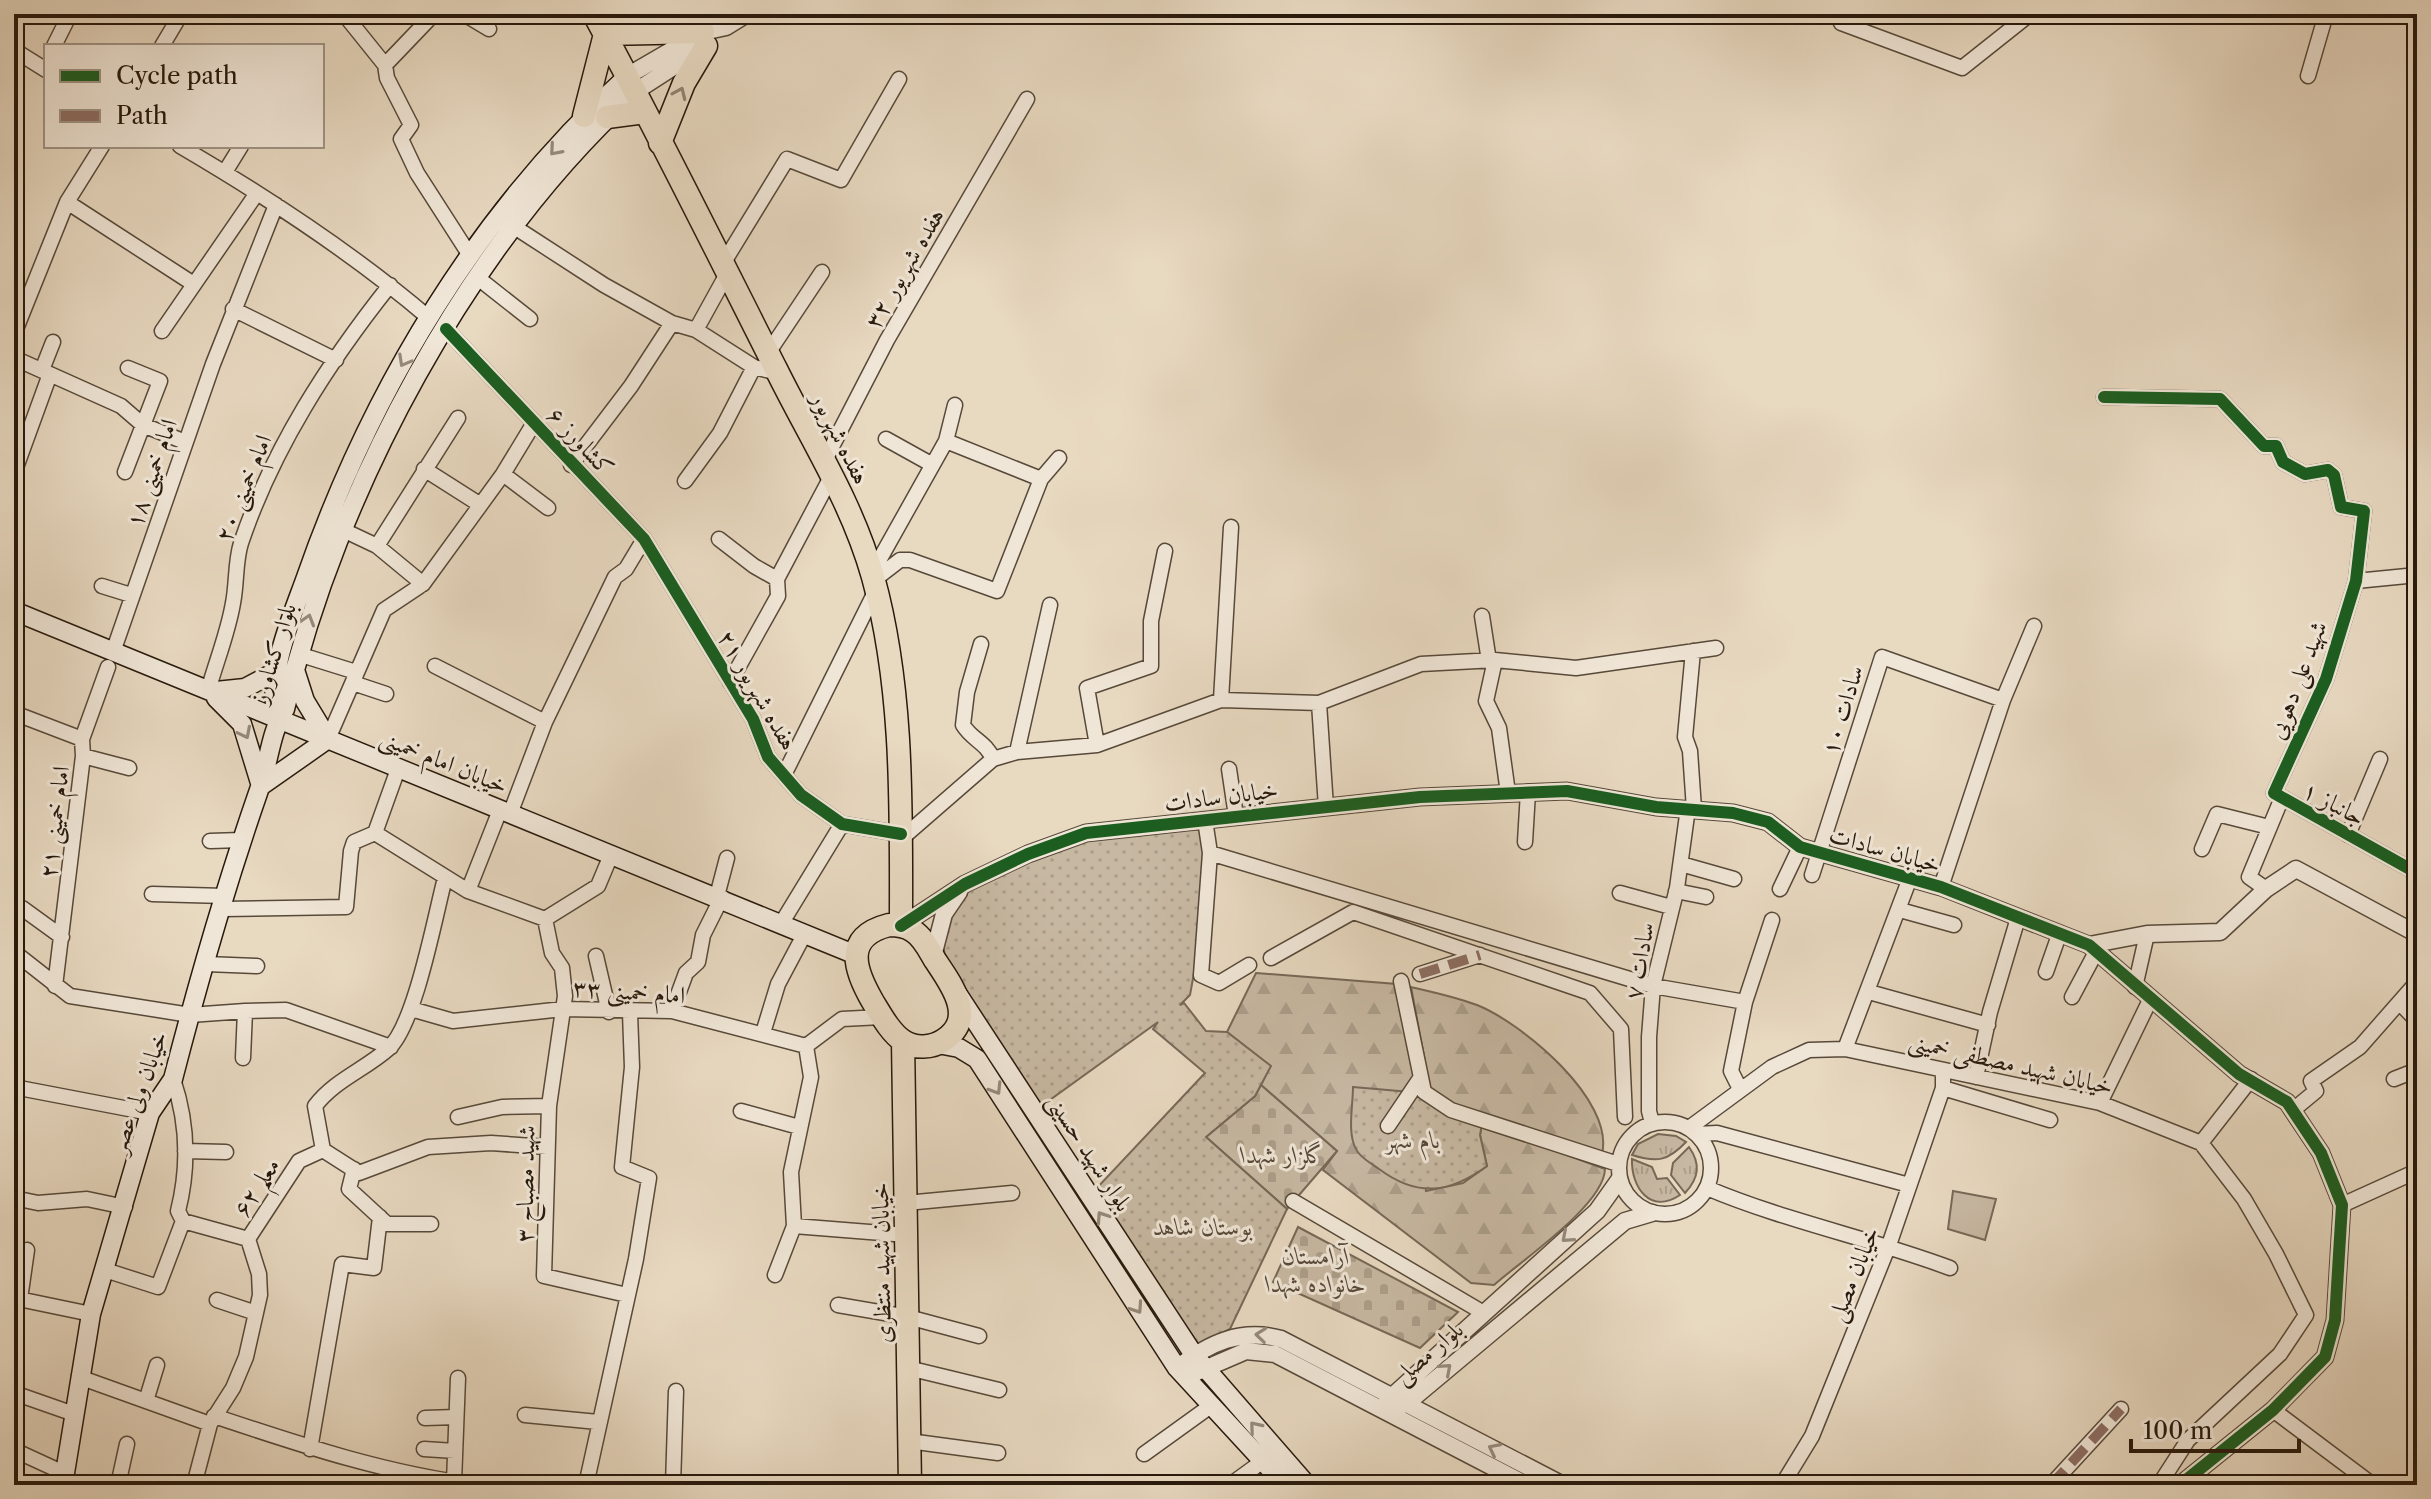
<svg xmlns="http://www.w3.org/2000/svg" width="2431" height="1499" font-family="'Libre Caslon Text',Amiri,serif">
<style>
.grass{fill:url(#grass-tufts);stroke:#776857;stroke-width:2}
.forest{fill:url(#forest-firs);stroke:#776857;stroke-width:2}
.cemetery{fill:url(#cemetery-stones);stroke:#776857;stroke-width:2}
.park{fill:url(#park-dots);stroke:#776857;stroke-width:2}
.garden{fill:#c7b8a2;stroke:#776857;stroke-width:2}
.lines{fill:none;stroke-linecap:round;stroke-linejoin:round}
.minor-casing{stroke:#574939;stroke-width:17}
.tertiary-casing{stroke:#574939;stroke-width:19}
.secondary-casing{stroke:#27190c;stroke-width:21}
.primary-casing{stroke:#27190c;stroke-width:25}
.minor{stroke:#f0e6d7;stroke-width:14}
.tertiary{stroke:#f0e6d7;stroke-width:16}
.secondary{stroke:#f0e6d7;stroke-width:18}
.primary{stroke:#e8d9c1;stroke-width:22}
.quiet{stroke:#8d6e63;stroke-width:10;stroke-dasharray:20 10;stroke-linecap:butt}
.cycleway-casing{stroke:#f0e6d7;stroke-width:17}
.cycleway{stroke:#1b5e20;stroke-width:12}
.oneway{stroke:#918370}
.oneway2{stroke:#968a7c}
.labels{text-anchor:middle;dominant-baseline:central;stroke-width:6;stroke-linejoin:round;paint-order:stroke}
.street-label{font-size:24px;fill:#27190c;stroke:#f0e6d7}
.park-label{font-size:24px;font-style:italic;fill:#574939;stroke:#f0e6d7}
</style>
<defs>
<pattern id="grass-tufts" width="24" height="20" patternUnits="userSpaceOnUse" patternTransform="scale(2)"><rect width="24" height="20" fill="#c7b8a2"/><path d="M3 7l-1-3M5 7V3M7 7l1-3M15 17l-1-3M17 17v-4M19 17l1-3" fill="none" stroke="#ab9e8a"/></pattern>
<pattern id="forest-firs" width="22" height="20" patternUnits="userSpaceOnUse" patternTransform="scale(2)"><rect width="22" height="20" fill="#c7b8a2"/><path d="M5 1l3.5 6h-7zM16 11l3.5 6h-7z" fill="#ab9e8a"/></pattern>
<pattern id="cemetery-stones" width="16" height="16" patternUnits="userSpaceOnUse" patternTransform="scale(2)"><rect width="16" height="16" fill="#c7b8a2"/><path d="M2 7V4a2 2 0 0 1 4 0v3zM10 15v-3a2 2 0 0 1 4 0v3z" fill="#ab9e8a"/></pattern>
<pattern id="park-dots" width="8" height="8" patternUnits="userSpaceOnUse" patternTransform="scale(2)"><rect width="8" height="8" fill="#c7b8a2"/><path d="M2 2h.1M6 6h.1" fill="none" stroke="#ab9e8a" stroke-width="1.8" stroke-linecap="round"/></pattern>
</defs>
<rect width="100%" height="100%" fill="#e8d9c1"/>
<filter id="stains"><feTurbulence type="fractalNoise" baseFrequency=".0025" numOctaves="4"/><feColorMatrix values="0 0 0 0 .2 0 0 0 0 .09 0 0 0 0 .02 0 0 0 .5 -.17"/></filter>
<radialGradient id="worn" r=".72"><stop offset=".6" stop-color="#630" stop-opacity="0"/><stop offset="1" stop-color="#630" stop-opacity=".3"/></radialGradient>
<!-- grass -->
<path class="grass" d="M1658,1134L1676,1136L1686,1142C1668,1161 1657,1163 1632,1155L1638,1144Z
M1689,1147C1701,1164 1699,1178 1685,1193L1671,1175L1673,1163Z
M1632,1159L1652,1167L1657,1179L1667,1178L1680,1195C1650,1215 1631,1187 1632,1159Z"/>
<!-- forest -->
<path class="forest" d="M1256,973L1397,984L1416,1076L1426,1191L1463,1183L1487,1166L1480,1135L1482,1124L1605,1169C1604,1205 1522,1260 1494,1285L1471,1283L1323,1170L1337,1151L1261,1085L1270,1066L1227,1032Z
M1411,987C1433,992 1456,997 1477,1005C1522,1023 1615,1100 1602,1154L1453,1105L1430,1088Z"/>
<!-- cemetery -->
<path class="cemetery" d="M1261,1085L1337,1151L1287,1209L1206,1137L1255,1096Z
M1298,1227L1458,1312L1420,1348L1273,1282Z"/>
<!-- park -->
<path class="park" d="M1186,828L1200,830L1205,853L1194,973L1190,995L1180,1005L1184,1003L1206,1031L1227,1032L1271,1066L1255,1096L1206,1137L1287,1209L1230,1329L1199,1345L1094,1191L1205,1073L1153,1029L1158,1022L1040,1107L945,959C941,934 948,904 970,888C995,868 1056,846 1088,838C1119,831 1154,831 1186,828Z
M1353,1087L1422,1093L1482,1124L1480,1135L1487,1166C1450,1193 1418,1198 1379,1169C1372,1164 1359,1157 1356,1149C1347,1133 1353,1106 1353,1087Z"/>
<!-- garden -->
<path class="garden" d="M1953,1191L1996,1199L1985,1240L1948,1229Z"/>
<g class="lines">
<defs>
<path id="minor" d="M344,14L385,65L387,78L411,125L401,139L417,173L469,254
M464,14L489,29
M1845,14L1841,23L1962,68L2030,14
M54,46L68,18
M162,46L181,14
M14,50L46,70
M385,65L430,18L440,14
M2308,76L2326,14
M180,146C267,197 353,253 429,318
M225,172L241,146
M67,202L192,283
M513,226L604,285L672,323L696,330L754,367L778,373
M724,262L787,159L841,180L899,79
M478,278L530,319
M233,309L336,360
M446,329L644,539L753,719L768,757L801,795L842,824L901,834
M696,330L728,272
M162,331L257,193
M14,334L67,202L102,146
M768,353L822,272
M14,358L121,406L143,425L185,442
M42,370L53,342
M2104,397L2220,399L2264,446H2276L2283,462L2305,474L2328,470L2334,475L2341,507L2364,511L2356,581L2326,679L2274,793L2417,873
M886,439L931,464
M946,441L1041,479
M825,460L887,340L1027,99
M571,465L631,386L672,323
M424,469L479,504
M125,472L160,381L128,368
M14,473L50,374
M503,474L548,508
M685,481L720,433L754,367
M341,529L377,546L423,584
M719,539L754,566L777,579
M377,546L458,418
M872,573L946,441L955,405
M874,580L900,560H910L997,591L1041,479L1059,458
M2356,581L2417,575
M102,586L131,595
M1482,616L1489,661
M981,644L967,692L963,725C972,740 986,742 993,759
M1693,651L1685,737L1690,751L1694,809
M113,652L213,364L276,205
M298,654L356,672
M1495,660L1486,701L1499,728L1508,793
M435,666L545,722
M730,682L778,596L777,579L832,475
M353,683L386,694
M208,691C216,662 228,633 233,603C237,583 235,562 241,543C273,448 328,363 390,285
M1221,700L1231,527
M1319,703L1326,807
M14,713L82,739
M328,739L384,610L423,584L503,474L534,423
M1097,745L1087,688L1151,666V621L1165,551
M1017,752L1050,605
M83,756L129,768
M398,769L375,833L468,891L545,919
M1229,769L1236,816
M784,775L876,590
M510,814L545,722L615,577L626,569L644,539
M1205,820L1210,853L1201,975L1219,983L1249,965
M2348,835L2380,759
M901,839L993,759L1017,752L1097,745L1221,700L1319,703L1421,664L1495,660L1576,668L1716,648
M210,841L241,840
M1525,842L1528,792
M2202,849L2217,814L2269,827
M1210,853L1653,986L1745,1002
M1681,864L1734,879
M1812,875L1882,657L2003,700
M1941,887L2003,700L2034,626
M1780,889L1800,847
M2266,889L2249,877L2281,800
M468,891L500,810
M1676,891L1706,897
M1620,893L1671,907
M152,894L225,896
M717,896L727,858
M22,908L62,937
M223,909L346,907L351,851L354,842L375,833
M1900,910L1954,925
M545,919L552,953L562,968L565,996L549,1106L544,1276L627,1295
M545,919L598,886L611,855
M781,924L842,824
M14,952L70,996L190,1015L245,1011L243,1058
M596,956L609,1012
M1271,958L1353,912L1590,993L1621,1029L1625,1117
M206,964L257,966
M2046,972L2059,935
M1420,974L1480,955
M1401,981L1424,1092L1451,1110L1618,1164
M55,986L83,756L82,739L108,667
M2135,987L2147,934
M1869,992L1988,1025
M2072,997L2096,952
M2400,1003L2417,1021
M411,1009L453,1021L563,1009L672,1011L806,1046L842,1019L882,1017
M245,1011L286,1010L391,1047
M672,1011L686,973L698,962L703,935L722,897
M763,1033L778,984L804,935
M1845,1049L1910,878
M1976,1077L1990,1012L2018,918
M173,1079C188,1123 189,1167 178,1211L183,1221
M2394,1079L2417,1070
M14,1087L150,1113
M1943,1088L2050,1120
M1740,1089L1731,1071L1745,1002L1772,920
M2100,1103L2150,1000
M2293,1110L2316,1091L2311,1081L2360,1047L2417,982
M741,1111L799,1127
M458,1117L502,1107L549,1106
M1619 1168a46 46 0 1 1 92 0a46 46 0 1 1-92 0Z
M1652,1123L1649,1111V1037L1653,986L1677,888L1688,808
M1388,1126L1421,1077
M1689,1128L1772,1067L1809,1050L1845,1049L2100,1103L2201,1143L2244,1199L2276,1254L2306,1315L2280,1354L2188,1440L2159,1485
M1697,1134L1717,1133L1909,1185
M2201,1143L2251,1079
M323,1150L359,1173L428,1147L491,1143L547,1147
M185,1151L226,1152
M354,1169L349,1189L387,1224H431
M1707,1188C1785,1221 1870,1238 1950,1268
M14,1198L38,1203L87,1199L125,1207
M1293,1201L1482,1312
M906,1203L1012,1193
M2342,1205L2417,1171
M183,1221L248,1239
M794,1226L907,1235
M105,1270L158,1287L183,1221
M775,1275L794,1226L791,1172L811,1077L806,1046
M14,1298L91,1314
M20,1299L27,1250
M217,1300L256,1313
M838,1305L908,1317L979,1336
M908,1368L999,1390
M79,1377L210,1424
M14,1393L74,1414
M146,1401L157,1365
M2273,1410L2373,1485
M525,1415L598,1422
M214,1416C301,1445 387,1474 478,1485
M425,1418L456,1417
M909,1441L998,1453
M310,1449L342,1264L374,1268L380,1217
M424,1449L455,1451
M14,1450L64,1473
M1144,1454L1212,1405
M454,1482L458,1378
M118,1485L127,1444
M194,1485L210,1424L233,1388L246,1357L260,1295L259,1274L248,1239L299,1161L323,1150L315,1106C335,1080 364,1070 388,1049C415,1026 435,916 445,878
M586,1485L636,1259L649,1178L622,1167L632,1067L630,1013
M673,1485L676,1391
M1230,1485L1263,1461
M1782,1485L1812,1436L1889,1245L1943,1088V1071
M2051,1485L2121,1409"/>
<path id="tertiary" d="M629,75L703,32L726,27L747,14
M636,91L701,49
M901,926L965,884L1028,854L1086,833L1420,797L1567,791L1656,807L1733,813L1768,822L1800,847L1941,887L2089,945L2239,1074L2287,1102L2321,1153L2342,1205L2335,1320L2325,1357L2273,1410L2180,1485
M2089,945L2147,934L2220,932L2266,889L2296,869L2417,934
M933,956L944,914L959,892
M1177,1368C1209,1343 1241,1328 1281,1339L1563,1485
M1195,1373L1246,1351L1275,1354L1527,1485
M1387,1401L1597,1211L1619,1180
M1399,1406L1406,1404L1625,1221L1652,1213"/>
<path id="secondary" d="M14,611L856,955
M216,691L245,688L277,671
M216,698L242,724L261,786L328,739L305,701L295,670
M277,721C267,674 289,624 305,580C371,390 479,210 629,75
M957,993L1194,1355L1307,1485
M938,1044L959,1048L977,1059L1177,1368L1285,1485
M63,1485L91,1314L150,1113L173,1079C198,982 226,885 259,790C269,763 270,733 285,709C337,489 468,244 636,91"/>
<path id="primary" d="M594,14C657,131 716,250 776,369C810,438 852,502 873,577C904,689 901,811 901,926
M584,116L605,34L703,32
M607,117L645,112
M660,143L684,83L706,46
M889,925C898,925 906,926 913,931C923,937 929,950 935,960C951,984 977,1018 944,1040C932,1048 915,1049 903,1041C890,1032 881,1015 873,1002C855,971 842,937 889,925Z
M903,1041L910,1485"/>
</defs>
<!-- minor casing -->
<use href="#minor" class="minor-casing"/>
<!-- tertiary casing -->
<use href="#tertiary" class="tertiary-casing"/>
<!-- secondary casing -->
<use href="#secondary" class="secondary-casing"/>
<!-- primary casing -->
<use href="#primary" class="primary-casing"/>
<!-- minor -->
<use href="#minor" class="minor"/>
<!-- tertiary -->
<use href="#tertiary" class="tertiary"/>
<!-- secondary -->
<use href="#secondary" class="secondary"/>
<!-- primary -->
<use href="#primary" class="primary"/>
<!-- quiet -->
<path class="quiet" d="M1420,974L1480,955
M2051,1485L2121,1409"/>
<defs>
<path id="cycleway" d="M446,329L644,539L753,719L768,757L801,795L842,824L901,834
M2104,397L2220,399L2264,446H2276L2283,462L2305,474L2328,470L2334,475L2341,507L2364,511L2356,581L2326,679L2274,793L2417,873
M901,926L965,884L1028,854L1086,833L1420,797L1567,791L1656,807L1733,813L1768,822L1800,847L1941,887L2089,945L2239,1074L2287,1102L2321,1153L2342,1205L2335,1320L2325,1357L2273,1410L2180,1485"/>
</defs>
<!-- cycleway casing -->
<use href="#cycleway" class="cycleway-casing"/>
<!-- cycleway -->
<use href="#cycleway" class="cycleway"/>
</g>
<!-- one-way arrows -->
<defs><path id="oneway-chevron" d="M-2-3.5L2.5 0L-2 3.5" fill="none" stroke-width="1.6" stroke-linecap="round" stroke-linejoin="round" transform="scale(2)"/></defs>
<use class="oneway" href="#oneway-chevron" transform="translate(680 93) rotate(-66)"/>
<g class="oneway2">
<use href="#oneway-chevron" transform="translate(555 150) rotate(131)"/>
<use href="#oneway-chevron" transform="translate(404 361) rotate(119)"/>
<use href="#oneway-chevron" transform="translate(308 620) rotate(-73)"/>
<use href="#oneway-chevron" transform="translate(245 733) rotate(63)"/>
<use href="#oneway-chevron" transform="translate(996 1089) rotate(58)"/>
<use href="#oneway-chevron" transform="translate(1102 1217) rotate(-124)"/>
<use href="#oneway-chevron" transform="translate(1567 1237) rotate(139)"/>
<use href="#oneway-chevron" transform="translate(1137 1308) rotate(56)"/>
<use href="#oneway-chevron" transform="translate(1261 1335) rotate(-174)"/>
<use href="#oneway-chevron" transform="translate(1446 1369) rotate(-41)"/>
<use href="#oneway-chevron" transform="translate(1255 1427) rotate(-130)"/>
<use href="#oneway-chevron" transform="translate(1494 1449) rotate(-153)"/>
</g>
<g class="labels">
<!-- street labels -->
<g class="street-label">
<text transform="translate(904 268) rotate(-60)">هفده شهریور ۳۲</text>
<text transform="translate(841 438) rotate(63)">هفده شهریور</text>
<text transform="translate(581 441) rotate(47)">کشاورز ۶</text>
<text transform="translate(151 473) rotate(-71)">امام خمینی ۱۸</text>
<text transform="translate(243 488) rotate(-68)">امام خمینی ۲۰</text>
<text transform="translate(273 653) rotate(-73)">بلوار کشاورز</text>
<text transform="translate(2297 680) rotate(-69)">شهید علی دهویی</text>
<text transform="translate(758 690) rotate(60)">هفده شهریور ۲۱</text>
<text transform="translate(1842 710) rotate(-73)">سادات ۱۰</text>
<text transform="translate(444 761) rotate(22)">خیابان امام خمینی</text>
<text transform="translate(1221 796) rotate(-7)">خیابان سادات</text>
<text transform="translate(2334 803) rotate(28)">جانباز ۱</text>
<text transform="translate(54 822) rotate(-83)">امام خمینی ۲۱</text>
<text transform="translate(1885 849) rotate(16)">خیابان سادات</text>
<text transform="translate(1639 961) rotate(-80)">سادات ۷</text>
<text transform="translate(629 991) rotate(4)">امام خمینی ۳۳</text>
<text transform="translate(2011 1063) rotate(13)">خیابان شهید مصطفی خمینی</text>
<text transform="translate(138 1092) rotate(-70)">خیابان ولی عصر</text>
<text transform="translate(1090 1152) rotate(57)">بلوار شهید حسینی</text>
<text transform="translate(525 1184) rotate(-89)">شهید مصباح ۳</text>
<text transform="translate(256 1187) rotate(-57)">معلم ۶۲</text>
<text transform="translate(881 1263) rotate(-91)">خیابان شهید منتظری</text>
<text transform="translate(1853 1274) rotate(-68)">خیابان مصلی</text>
<text transform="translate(1428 1352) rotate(-40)">بلوار مصلی</text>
</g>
<!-- park labels -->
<g class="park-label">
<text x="1413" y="1139">بام شهر</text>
<text x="1283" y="1154">گلزار شهدا</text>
<text x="1203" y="1226">بوستان شاهد</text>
<text x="1316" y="1255">آرامستان<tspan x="1316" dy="28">خانواده شهدا</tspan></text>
</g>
</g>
<!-- margin -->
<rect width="2431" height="1499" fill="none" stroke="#e8d9c1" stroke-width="48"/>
<rect x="16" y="16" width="2399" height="1467" fill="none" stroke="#27190c" stroke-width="4"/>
<rect x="24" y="24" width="2383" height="1451" fill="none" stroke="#27190c" stroke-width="2"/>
<!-- legend -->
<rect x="44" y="44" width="280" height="104" fill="#f0e6d7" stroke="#a09486" stroke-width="2"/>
<rect x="60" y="70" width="40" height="12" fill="#1b5e20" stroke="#a09486" stroke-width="2"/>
<text x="116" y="84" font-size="24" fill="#27190c">Cycle path</text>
<rect x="60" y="110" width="40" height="12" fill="#8d6e63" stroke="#a09486" stroke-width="2"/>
<text x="116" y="124" font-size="24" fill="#27190c">Path</text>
<!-- scale -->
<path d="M2131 1439v12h168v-12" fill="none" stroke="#27190c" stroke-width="4"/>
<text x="2143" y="1439" font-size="24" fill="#27190c" stroke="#f0e6d7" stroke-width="6" paint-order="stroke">100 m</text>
<rect width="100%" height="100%" filter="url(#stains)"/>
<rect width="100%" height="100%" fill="url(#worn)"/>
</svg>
